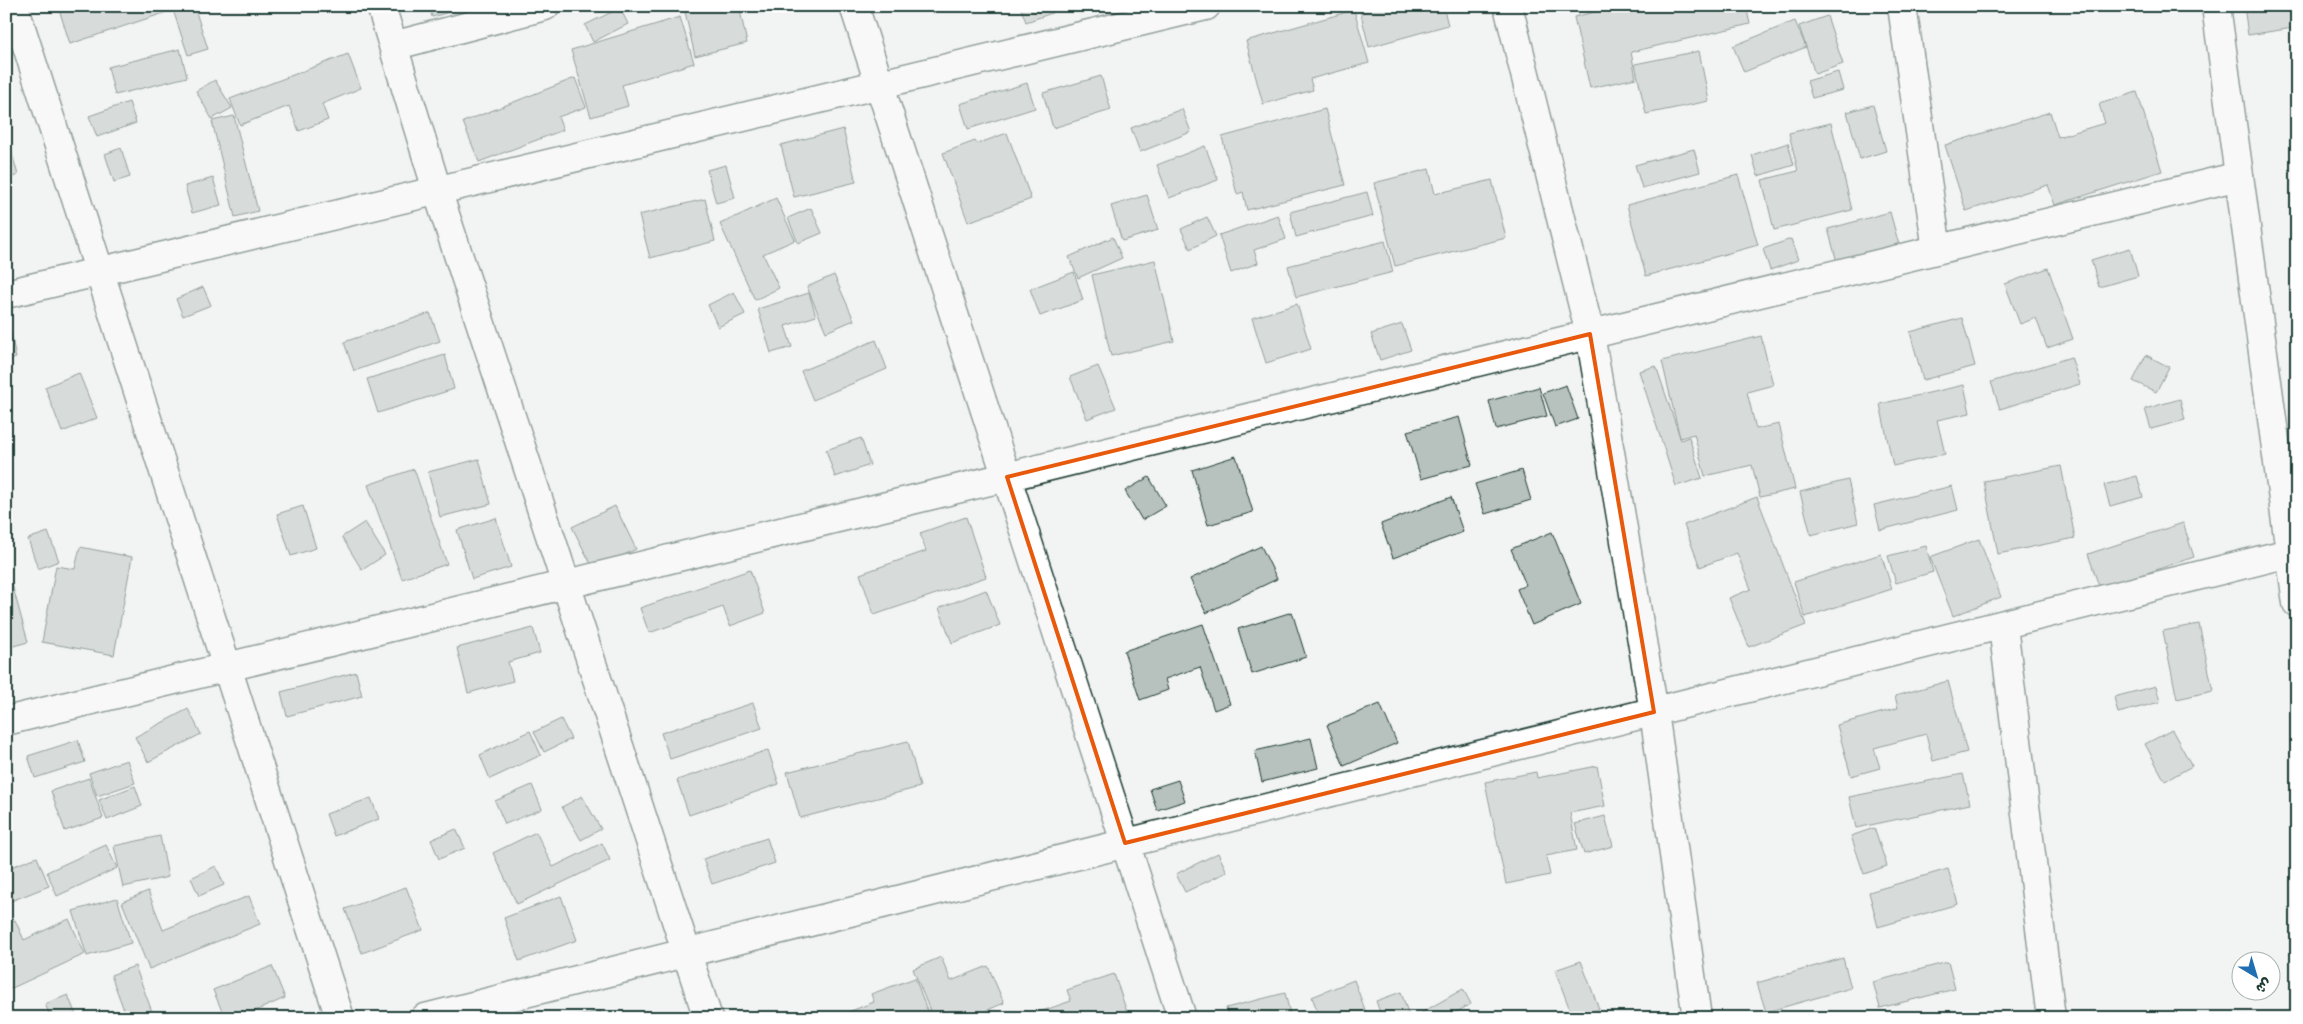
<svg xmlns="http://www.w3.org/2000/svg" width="2303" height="1024" font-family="'Shantell Sans','Playpen Sans Arabic',sans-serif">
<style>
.building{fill:#b7c1bd;stroke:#1f3d34}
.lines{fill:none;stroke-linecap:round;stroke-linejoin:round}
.minor-casing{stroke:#1f3d34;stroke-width:31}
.tertiary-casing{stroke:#1f3d34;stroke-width:31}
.minor{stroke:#fff;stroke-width:28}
.tertiary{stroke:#fff;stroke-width:28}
.marked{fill:none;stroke:#e8590c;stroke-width:4;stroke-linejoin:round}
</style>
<rect width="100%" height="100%" fill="#f2f3f3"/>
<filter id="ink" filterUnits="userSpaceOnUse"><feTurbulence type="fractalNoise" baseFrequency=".02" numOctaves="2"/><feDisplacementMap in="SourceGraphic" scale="10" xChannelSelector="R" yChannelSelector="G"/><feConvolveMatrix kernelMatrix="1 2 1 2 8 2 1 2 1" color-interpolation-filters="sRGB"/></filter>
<g filter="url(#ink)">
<!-- building -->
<path class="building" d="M58,6H194L208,49L188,55L173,10L70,44Z
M429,6H470L432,17Z
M685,6H698L687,11Z
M709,6H739L747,43L695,56L685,12Z
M1020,6H1049L1052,13L1026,22Z
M1080,6H1098L1083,13Z
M1359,6H1443L1448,25L1369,47Z
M1619,6H1746L1750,24L1631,52L1636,78L1590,88L1574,17Z
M2244,6H2290L2293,28L2248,35Z
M620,8L628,24L593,42L585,25Z
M1354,10L1369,63L1310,79L1313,90L1263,104L1246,41Z
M1827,16L1843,64L1815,74L1799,26Z
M680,17L694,63L622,85L628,106L591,117L571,50Z
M1795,21L1806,47L1744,72L1733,46Z
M180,49L187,77L115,95L108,67Z
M1699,51L1709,101L1646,114L1635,64Z
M348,54L361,88L322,104L328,120L299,131L289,106L240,125L230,99Z
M1838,72L1843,90L1812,98L1807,81Z
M1101,76L1111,110L1053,128L1043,93Z
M575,78L586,107L558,117L563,130L479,162L463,122Z
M215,80L232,108L212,119L196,91Z
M1027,83L1035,108L968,129L960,104Z
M2137,92L2162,171L2055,205L2048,185L1966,211L1945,145L2050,112L2058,137L2105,123L2099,104Z
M129,102L136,123L97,137L89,116Z
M1873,105L1886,151L1860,159L1847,112Z
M1182,109L1191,132L1140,152L1131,128Z
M1325,109L1345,185L1247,210L1243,192L1237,194L1222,137Z
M234,116L258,211L235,217L212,121Z
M1831,123L1852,210L1774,230L1762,180L1798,171L1789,133Z
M843,129L856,182L794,197L781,145Z
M6,133L18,175L6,179Z
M1007,133L1031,199L968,222L943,153L975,141L977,144Z
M1788,143L1794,165L1758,176L1752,155Z
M1205,146L1218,180L1169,198L1157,165Z
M121,148L130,177L114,182L105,154Z
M1694,149L1700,172L1642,188L1635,165Z
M726,165L735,198L716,203L707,170Z
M1429,169L1435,194L1492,180L1506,238L1395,266L1374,183Z
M1738,175L1758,245L1646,276L1627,205Z
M213,178L221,205L192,213L185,186Z
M1367,192L1373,216L1296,237L1290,212Z
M1147,195L1158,230L1122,241L1111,206Z
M776,198L795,240L763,254L779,288L755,300L720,224Z
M705,199L715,241L650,258L639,215Z
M811,208L822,233L798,243L788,218Z
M1890,212L1899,245L1837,262L1828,229Z
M1278,215L1286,239L1254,250L1258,263L1231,273L1219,235Z
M1207,217L1216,236L1190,249L1181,229Z
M1113,237L1122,258L1078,278L1069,257Z
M1791,239L1798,260L1770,270L1763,249Z
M1385,241L1393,272L1296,297L1288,266Z
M2130,248L2138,276L2099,287L2091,260Z
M1155,260L1174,341L1111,356L1092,275Z
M2048,268L2073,339L2047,348L2036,318L2020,324L2005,284Z
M1074,272L1083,300L1040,316L1030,289Z
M834,275L854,320L826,332L807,287Z
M203,287L211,305L183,316L176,299Z
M734,292L745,314L718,327L708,305Z
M809,293L816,316L785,326L792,347L771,353L758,309Z
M1297,304L1311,349L1266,363L1252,318Z
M430,313L440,341L354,371L344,342Z
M1962,318L1975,366L1923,380L1910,332Z
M1402,324L1411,350L1380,360L1371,334Z
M11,333L16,358L6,361V334Z
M1761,336L1773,385L1747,392L1756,429L1779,424L1795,489L1760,497L1752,465L1705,476L1694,434L1680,438L1662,361Z
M876,340L887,369L813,400L801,371Z
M445,355L454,389L378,413L367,379Z
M2146,355L2169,367L2156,392L2133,381Z
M2071,357L2080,384L2000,409L1991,382Z
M1098,366L1116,408L1087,419L1070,377Z
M1656,366L1681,440L1689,437L1702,478L1676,486L1639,371Z
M79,373L97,418L62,432L45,387Z
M1566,385L1578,419L1555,427L1543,393Z
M1964,385L1970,413L1937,420L1945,454L1893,466L1880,404Z
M1539,387L1547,416L1496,429L1489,401Z
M2180,399L2185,420L2151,429L2145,409Z
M1459,417L1472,465L1421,479L1407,431Z
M861,438L870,465L835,477L826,450Z
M1236,456L1253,512L1208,525L1192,470Z
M479,459L491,504L440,517L428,472Z
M2061,466L2075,538L1998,554L1984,481Z
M414,469L447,564L402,579L368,485Z
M1522,470L1531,500L1485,514L1475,484Z
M2137,476L2143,497L2110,506L2104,485Z
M1149,477L1166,506L1142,520L1125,491Z
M1848,480L1858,523L1811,535L1800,492Z
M1952,486L1958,510L1880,530L1874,505Z
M1451,497L1463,532L1393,558L1381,524Z
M1757,497L1806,625L1749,647L1729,598L1751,589L1737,553L1700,567L1684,525Z
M303,506L316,548L291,556L277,514Z
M615,506L636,549L594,570L572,527Z
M966,517L986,577L874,615L860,574L926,551L920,533Z
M496,518L511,567L472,579L457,530Z
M365,522L385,555L362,570L342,537Z
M2183,523L2194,557L2100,589L2088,554Z
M48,532L59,561L38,569L28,539Z
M1552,532L1581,604L1532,625L1517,589L1526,585L1511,549Z
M1979,539L2001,597L1953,616L1930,557Z
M1261,546L1277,579L1206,613L1190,579Z
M1926,546L1933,572L1896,583L1888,556Z
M80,547L132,557L114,655L42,642L56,566L75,569Z
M1881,554L1892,589L1805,617L1794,582Z
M750,570L765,613L730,626L723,607L649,633L640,608Z
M12,584L28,642L6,648V585Z
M986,590L1000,625L952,643L939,608Z
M1292,612L1306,657L1252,674L1238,629Z
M1203,624L1230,704L1214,710L1200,667L1165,679L1168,690L1140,700L1124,651Z
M2199,624L2213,691L2177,699L2163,631Z
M533,628L540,653L508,662L513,681L468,693L457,648Z
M356,672L362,696L287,716L281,692Z
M1948,681L1967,752L1933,761L1926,734L1874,748L1880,768L1851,776L1837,725L1898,708L1895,696Z
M2156,686L2160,702L2118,713L2114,697Z
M753,703L762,728L670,759L661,733Z
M1380,704L1397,743L1344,766L1327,725Z
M188,709L201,734L148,762L135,737Z
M561,719L571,739L544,752L534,732Z
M2172,730L2192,766L2165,781L2145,744Z
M530,731L541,755L490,779L480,755Z
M1311,738L1318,768L1262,782L1255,751Z
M78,740L85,762L35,778L28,756Z
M908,741L920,787L800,818L787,772Z
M768,750L779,784L689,815L677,780Z
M127,760L135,783L97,796L89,773Z
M1597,766L1605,806L1570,813L1577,850L1546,856L1550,875L1506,884L1485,782L1536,772L1537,778Z
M1963,774L1970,804L1856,828L1849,797Z
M89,778L103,818L65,831L51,791Z
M1178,780L1185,801L1157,810L1150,789Z
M532,785L542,809L505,824L495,801Z
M135,786L142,806L107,820L99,800Z
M582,796L601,829L581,840L562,807Z
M371,798L379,819L334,836L326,814Z
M1605,816L1613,846L1584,854L1575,824Z
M1874,828L1887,866L1864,874L1851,836Z
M456,829L465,848L439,859L431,840Z
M536,832L553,867L602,843L610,860L517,904L493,853Z
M160,836L168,877L123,887L114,846Z
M767,838L775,863L712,884L703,859Z
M106,845L117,868L57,896L47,872Z
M1218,853L1227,872L1185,892L1176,874Z
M37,857L49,886L6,903V869Z
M216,866L224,885L199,896L191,878Z
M1948,869L1958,904L1878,927L1869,892Z
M406,887L423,930L362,953L345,909Z
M148,891L163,930L249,896L260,924L149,969L122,902Z
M561,896L577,940L519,961L504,918Z
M117,898L131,943L87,956L73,911Z
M69,919L85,954L10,989L6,981V924L15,920L24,940Z
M941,957L951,981L988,966L1004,1003L969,1018H933L913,969Z
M1843,958L1851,988L1766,1012L1757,983Z
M1581,961L1599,1009L1573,1018L1555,970Z
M1948,962L1955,989L1880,1008L1873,982Z
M135,966L154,1017L151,1018H127L111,975Z
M272,966L285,998L239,1018H225L213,990Z
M1114,974L1129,1018H1022L1071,1001L1067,990Z
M915,978L930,1018H833L874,1002L871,994Z
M1354,980L1368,1018H1320L1312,997Z
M1463,989L1471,1004L1446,1018H1424L1421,1013Z
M1401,992L1409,1016L1404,1018H1382L1376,1001Z
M1285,993L1291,1018H1229L1226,1008Z
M68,995L77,1018H51L45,1004Z
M600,1011L601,1018H570Z"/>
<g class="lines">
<defs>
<path id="minor" d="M14,6L340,1018
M381,6L437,190L708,1018
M854,6L1182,1018
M1508,6L1590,334L1654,712L1697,1018
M1902,6L1937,250
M393,46L545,6
M6,294L1206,6
M2003,626L2051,1018
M6,721L2239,176
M425,1018L2297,551"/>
<path id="tertiary" d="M2216,6L2297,603"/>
</defs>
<!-- minor casing -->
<use href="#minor" class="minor-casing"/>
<!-- tertiary casing -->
<use href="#tertiary" class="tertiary-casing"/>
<!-- minor -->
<use href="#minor" class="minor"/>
<!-- tertiary -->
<use href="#tertiary" class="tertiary"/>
</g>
</g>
<!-- marked area -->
<path d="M0 0H2303V1024H0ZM1590,334L1654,712L1125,843L1007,477Z" fill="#f2f3f3" fill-opacity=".55" fill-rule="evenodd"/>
<path class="marked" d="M1590,334L1654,712L1125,843L1007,477Z"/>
<!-- margin -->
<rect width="2303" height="1024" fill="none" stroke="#fff" stroke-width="25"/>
<rect x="12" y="12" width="2278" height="999" fill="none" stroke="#1f3d34" stroke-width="2" filter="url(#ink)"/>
<!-- north arrow -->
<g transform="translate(2256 976) rotate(142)"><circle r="24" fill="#ffffff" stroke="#a5b1ae"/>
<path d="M0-4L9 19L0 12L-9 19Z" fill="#1f6fb2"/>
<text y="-8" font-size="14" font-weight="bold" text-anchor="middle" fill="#1f3d34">ش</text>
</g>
</svg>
